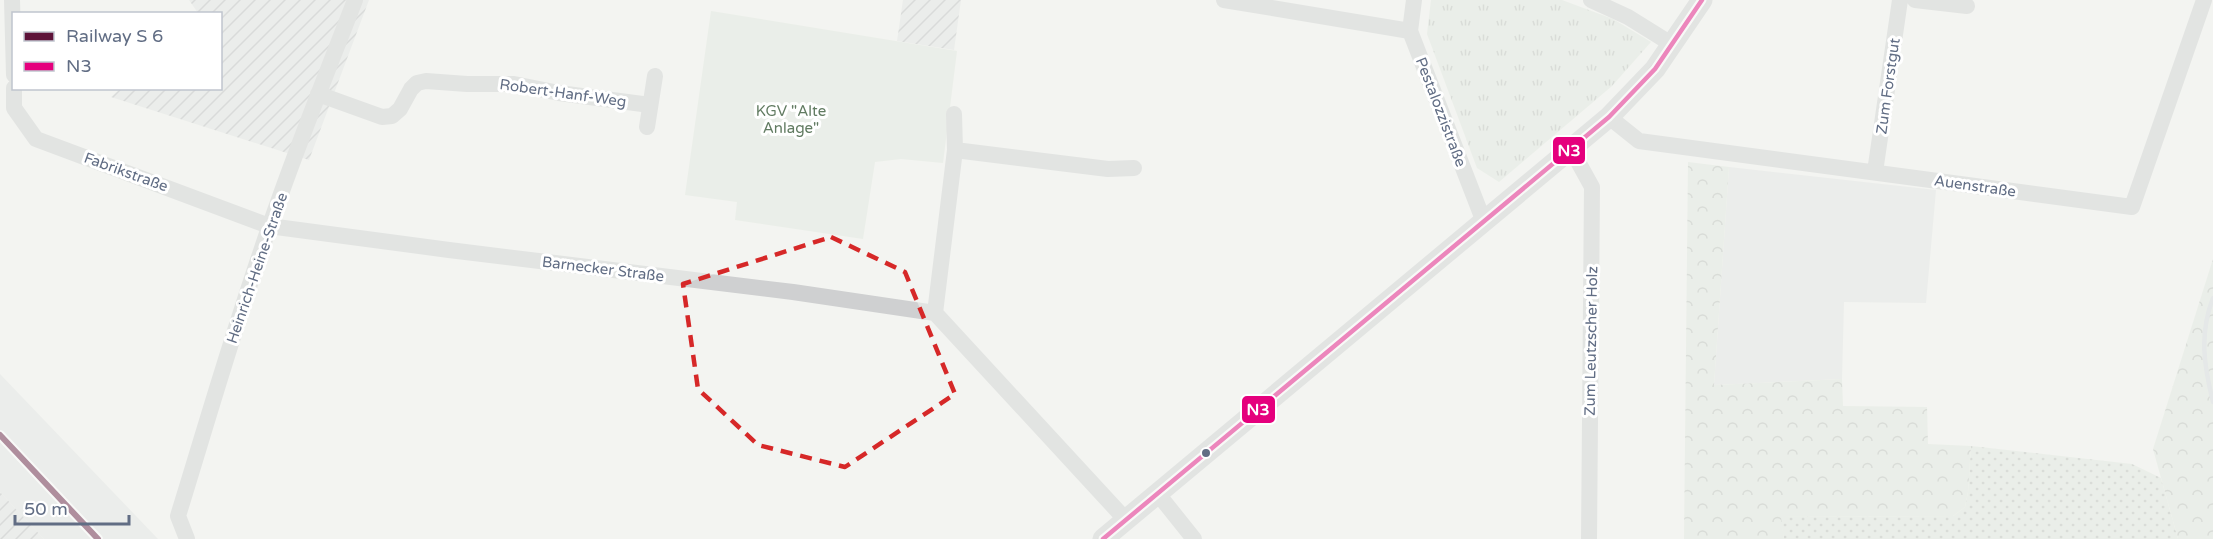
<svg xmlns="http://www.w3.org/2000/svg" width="2213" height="539" font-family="'Varela Round',sans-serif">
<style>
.built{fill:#e3e4e4}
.industrial{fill:url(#industrial-furrows)}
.grass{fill:url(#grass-dots)}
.forest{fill:url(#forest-crowns)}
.park{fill:url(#park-tufts)}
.garden{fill:#e1e7df}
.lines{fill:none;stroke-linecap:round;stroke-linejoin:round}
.stream{stroke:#d4d9dd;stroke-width:4.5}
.minor{stroke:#cfd0d1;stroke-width:16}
.tertiary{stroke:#cfd0d1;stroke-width:21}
.tram{stroke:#c5c6c7;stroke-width:1.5}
.bus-1-casing{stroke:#fff;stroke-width:9}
.bus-1{stroke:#e5007d;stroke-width:4.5}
.rail-1-casing{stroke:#fff;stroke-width:10}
.rail-1{stroke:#5d1339;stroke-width:6}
.marked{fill:none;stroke:#d62828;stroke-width:4.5;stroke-dasharray:12 8;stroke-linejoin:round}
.bus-dot{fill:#616d84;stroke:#fff;stroke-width:2}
.labels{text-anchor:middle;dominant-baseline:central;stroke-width:6;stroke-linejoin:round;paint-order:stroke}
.street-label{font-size:15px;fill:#616d84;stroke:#fff}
.park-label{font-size:15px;fill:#617b61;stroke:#fff}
.line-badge{stroke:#fff;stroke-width:2}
.badge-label{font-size:16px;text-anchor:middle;font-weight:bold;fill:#fff}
</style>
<defs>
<pattern id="industrial-furrows" width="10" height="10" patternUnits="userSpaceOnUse" patternTransform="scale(1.5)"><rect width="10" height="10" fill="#e3e4e4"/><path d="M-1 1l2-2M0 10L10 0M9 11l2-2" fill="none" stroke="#bbbdbe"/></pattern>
<pattern id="grass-dots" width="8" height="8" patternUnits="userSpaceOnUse" patternTransform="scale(1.5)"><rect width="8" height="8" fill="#e1e7df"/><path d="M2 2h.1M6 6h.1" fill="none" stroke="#babfba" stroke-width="1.8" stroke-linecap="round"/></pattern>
<pattern id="forest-crowns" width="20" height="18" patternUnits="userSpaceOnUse" patternTransform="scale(1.5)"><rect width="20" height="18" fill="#e1e7df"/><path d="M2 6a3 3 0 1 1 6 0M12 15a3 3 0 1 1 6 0" fill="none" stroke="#babfba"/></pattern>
<pattern id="park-tufts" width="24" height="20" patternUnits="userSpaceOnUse" patternTransform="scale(1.5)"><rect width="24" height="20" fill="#e1e7df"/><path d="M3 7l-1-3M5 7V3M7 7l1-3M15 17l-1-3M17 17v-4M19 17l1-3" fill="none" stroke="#babfba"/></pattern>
</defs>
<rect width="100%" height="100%" fill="#f3f4f1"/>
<!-- built -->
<path class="built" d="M1729,167L1936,190L1926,303L1844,302L1842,379L1714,385Z
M0,374L158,539H44L0,492Z"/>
<!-- industrial -->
<path class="industrial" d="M189,0H369L309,160L111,97L120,89L220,88V14L198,13Z
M903,0H961L954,50L897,41Z
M0,492L44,539H0Z"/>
<!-- grass -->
<path class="grass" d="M1971,446L2132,464L2161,478L2178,539H1784L1780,517L1953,516L1965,507L1968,492Z"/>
<!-- forest -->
<path class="forest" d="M1688,162L1729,167L1714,385L1842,379L1843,406L1927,407L1928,444L1971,446L1968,492L1965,507L1953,516L1781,517L1784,539H1684Z
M2213,259V539H2178L2153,449Z"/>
<!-- park -->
<path class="park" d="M1431,0H1562L1613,19L1651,42L1612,86L1499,182L1477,168L1427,34Z"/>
<!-- garden -->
<path class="garden" d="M711,11L957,51L943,163L901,159L875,162L863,239L735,220L737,202L685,195Z"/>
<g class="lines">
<!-- stream -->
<path class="stream" d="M2213,298C2199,334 2204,366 2213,402"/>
<!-- minor -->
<path class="minor" d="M12,0L14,75
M1224,0L1410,31
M1414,0L1410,31L1484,222
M1591,0L1628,17L1673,45
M1915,0L1967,6
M14,88V108L36,139L269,226L449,250L793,292L935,313L1126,520
M318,94L382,117L392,116L400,109L411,89L417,83L426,81L467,84H514L559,93L650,105
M1609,117L1639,141L2132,207L2204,0
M647,127L655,76
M1571,149L1592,187L1589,539
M955,150L1108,169L1134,168
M1875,172L1900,0
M935,313L955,150L954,114
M1158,494L1194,539
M187,539L178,516C208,419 236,321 270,225C296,149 326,75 355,0"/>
<!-- tertiary -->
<path class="tertiary" d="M1103,539L1609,117L1655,69L1702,0"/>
<!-- tram -->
<path class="tram" d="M1098,539L1607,115C1645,77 1670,46 1698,0"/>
<defs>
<path id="bus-1" d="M1103,539L1609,117L1655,69L1702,0"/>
</defs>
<!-- bus-1 casing -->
<use href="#bus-1" class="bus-1-casing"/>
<!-- bus-1 -->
<use href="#bus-1" class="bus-1"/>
<defs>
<path id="rail-1" d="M0,435L98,539"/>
</defs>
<!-- rail-1 casing -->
<use href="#rail-1" class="rail-1-casing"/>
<!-- rail-1 -->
<use href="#rail-1" class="rail-1"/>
</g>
<!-- marked area -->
<path d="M0 0H2213V539H0ZM831,237L905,272L955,394L845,467L758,445L698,389L683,284Z" fill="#f3f4f1" fill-opacity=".55" fill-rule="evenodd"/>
<path class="marked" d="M831,237L905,272L955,394L845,467L758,445L698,389L683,284Z"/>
<!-- markers -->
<circle class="bus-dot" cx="1206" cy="453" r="5"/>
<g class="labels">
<!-- street labels -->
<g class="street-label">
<text transform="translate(1888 86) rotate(-82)">Zum Forstgut</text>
<text transform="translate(563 93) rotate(8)">Robert-Hanf-Weg</text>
<text transform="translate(1441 112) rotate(69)">Pestalozzistraße</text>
<text transform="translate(126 172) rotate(20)">Fabrikstraße</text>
<text transform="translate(1975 186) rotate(8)">Auenstraße</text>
<text transform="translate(257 268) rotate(-71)">Heinrich-Heine-Straße</text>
<text transform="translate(603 269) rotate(7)">Barnecker Straße</text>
<text transform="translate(1591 341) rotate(-89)">Zum Leutzscher Holz</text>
</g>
<!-- park labels -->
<g class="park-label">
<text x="791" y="111">KGV "Alte<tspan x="791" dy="17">Anlage"</tspan></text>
</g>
</g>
<g class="line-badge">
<rect x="1552" y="136" width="34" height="29" rx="6" fill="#e5007d"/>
<rect x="1241" y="395" width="35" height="29" rx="6" fill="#e5007d"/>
</g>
<g class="badge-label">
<text x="1569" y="156">N3</text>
<text x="1258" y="415">N3</text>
</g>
<!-- legend -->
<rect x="12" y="12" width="210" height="78" fill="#ffffff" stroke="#c0c5ce" stroke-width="1.5"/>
<rect x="24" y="32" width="30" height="9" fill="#5d1339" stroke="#c0c5ce" stroke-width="1.5"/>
<text x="66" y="42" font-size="18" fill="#616d84">Railway S 6</text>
<rect x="24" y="62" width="30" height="9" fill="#e5007d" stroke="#c0c5ce" stroke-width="1.5"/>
<text x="66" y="72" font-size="18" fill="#616d84">N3</text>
<!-- scale -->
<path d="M15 515v9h114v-9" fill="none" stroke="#616d84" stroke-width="3"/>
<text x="24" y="515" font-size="18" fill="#616d84" stroke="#ffffff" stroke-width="4.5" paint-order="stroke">50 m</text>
</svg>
